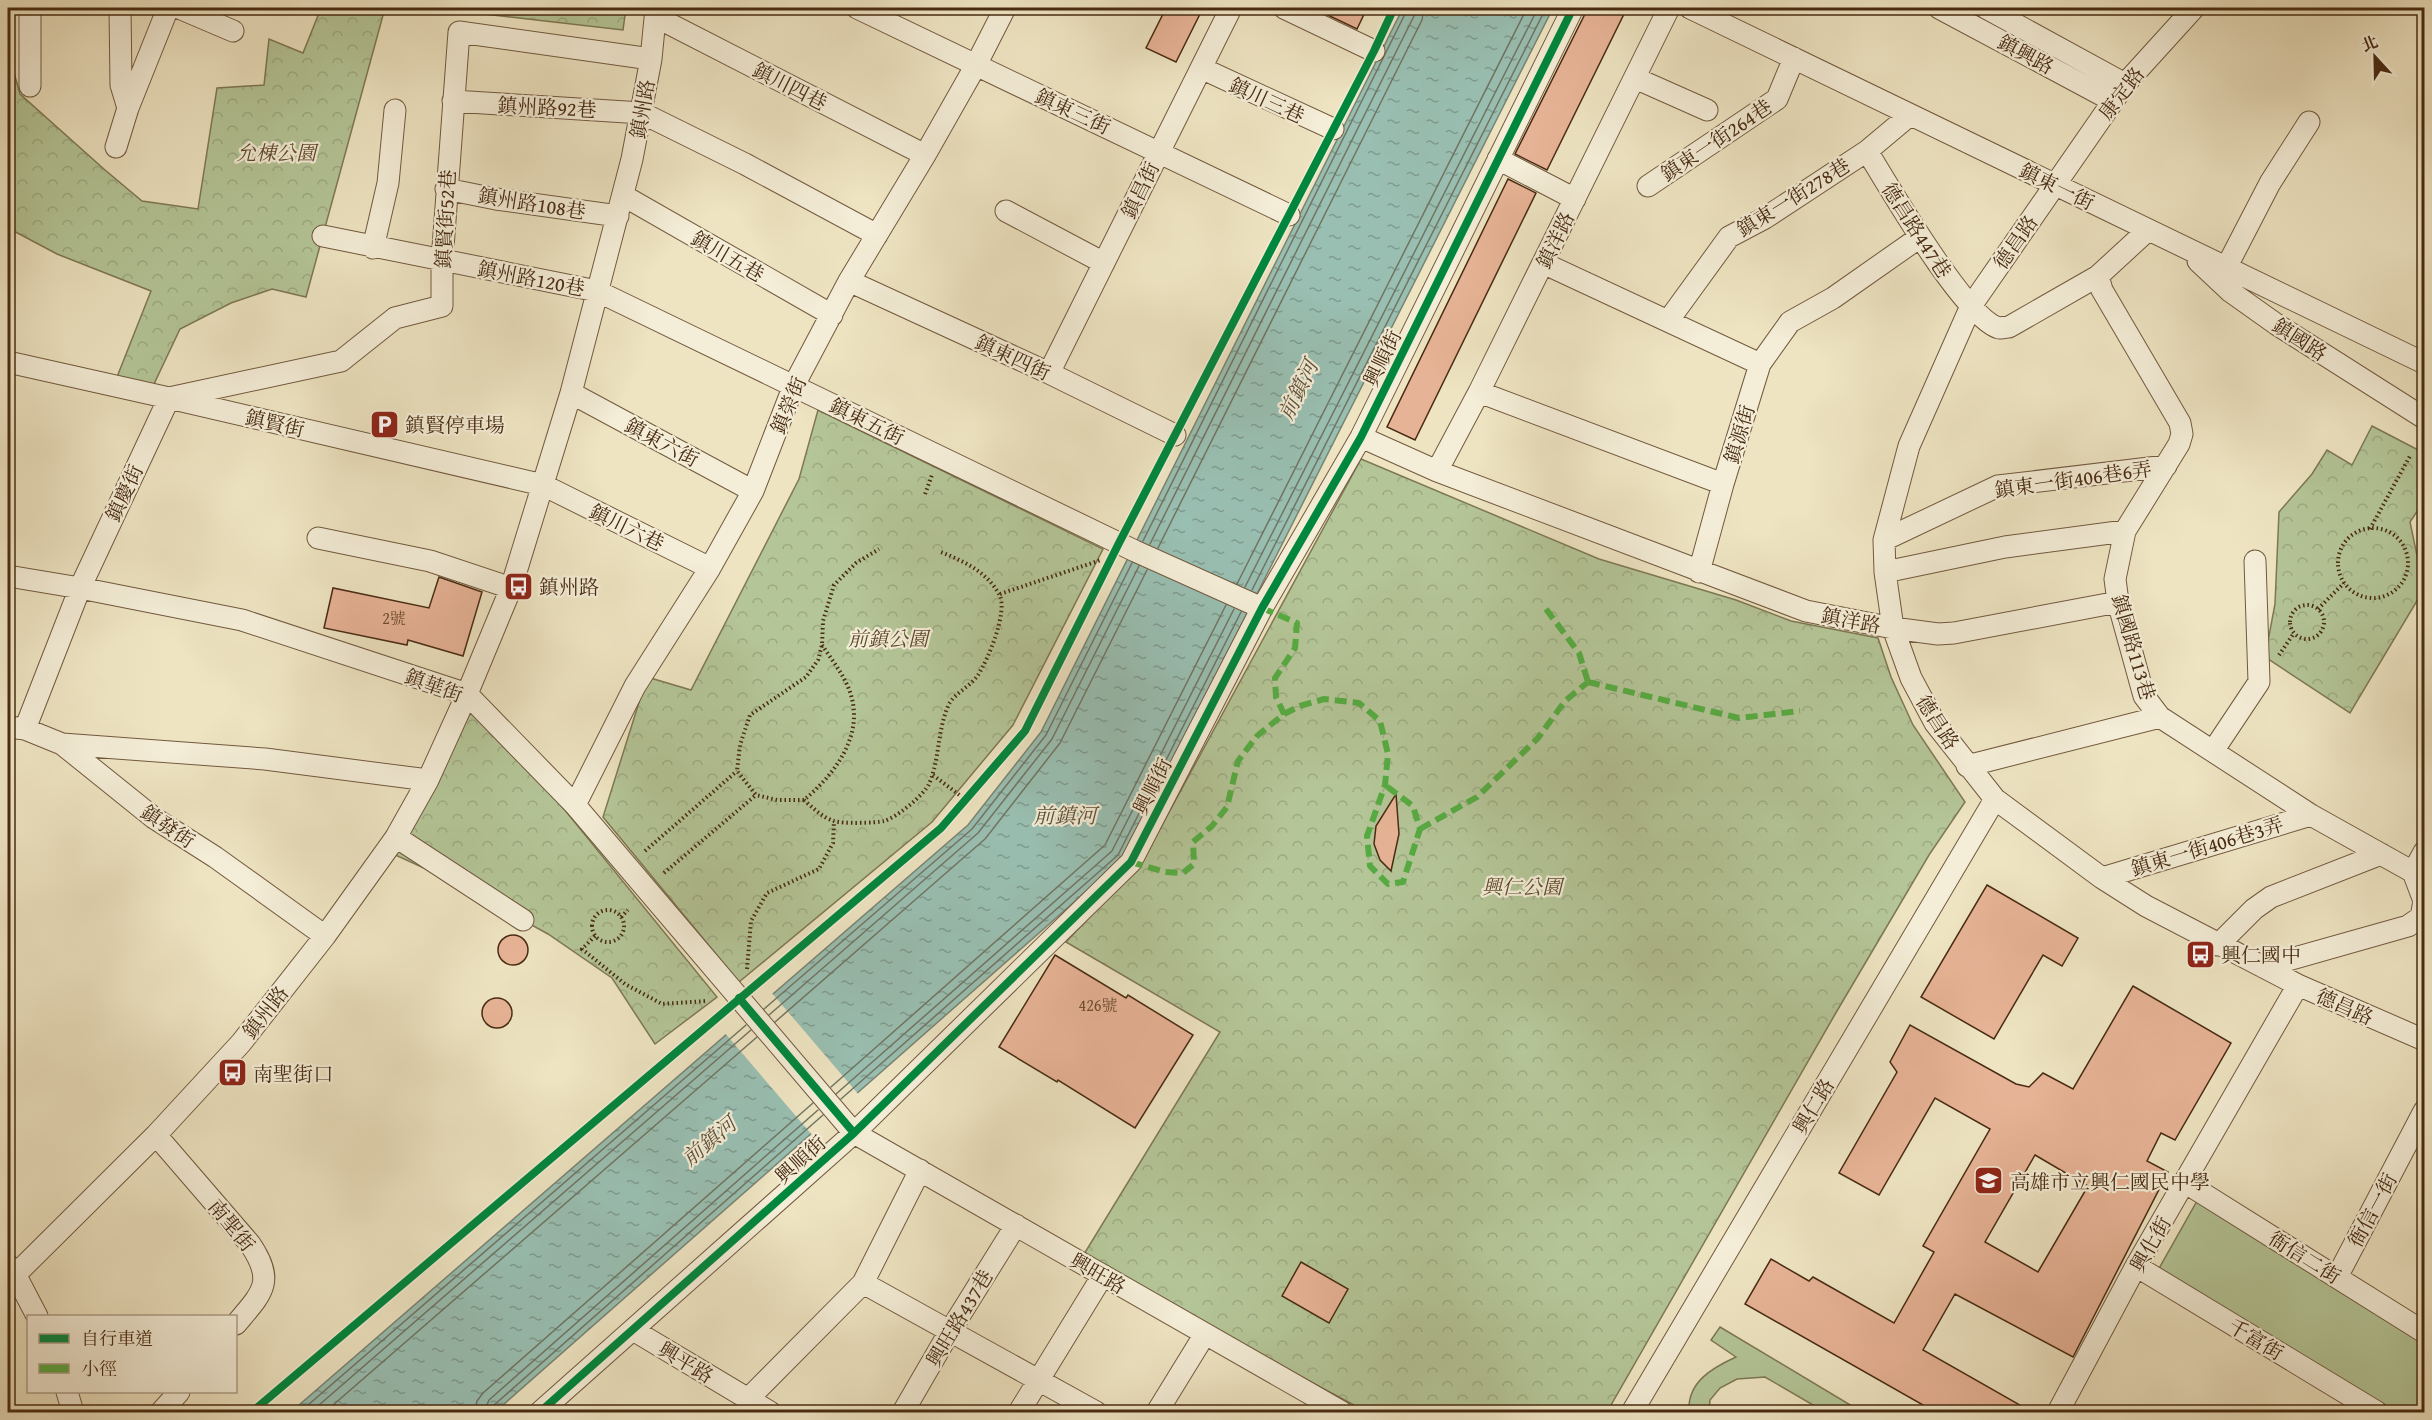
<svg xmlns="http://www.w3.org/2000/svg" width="2432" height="1420" font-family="'Gentium Book Plus','Noto Serif TC',serif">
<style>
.park{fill:url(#park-crowns);stroke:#7e7854;stroke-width:1.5}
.garden{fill:#b4c597;stroke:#7e7854;stroke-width:1.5}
.water{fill:url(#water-ripples);stroke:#798472;stroke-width:1.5}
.pier{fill:#eee4c2}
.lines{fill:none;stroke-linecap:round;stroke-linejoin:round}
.shore{stroke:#707562;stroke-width:1.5}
.building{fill:#e7b396;stroke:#482b12;stroke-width:1.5;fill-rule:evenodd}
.minor-casing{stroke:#72593e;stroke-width:23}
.path{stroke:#482b12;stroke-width:4;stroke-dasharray:1.5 3;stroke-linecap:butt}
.minor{stroke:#f4edd7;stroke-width:21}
.quiet{stroke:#56ab42;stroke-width:6;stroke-dasharray:12 6;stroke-linecap:butt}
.cycleway-casing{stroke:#f4edd7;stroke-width:11}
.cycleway{stroke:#00873e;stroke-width:8}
.labels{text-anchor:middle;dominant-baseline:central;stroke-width:4.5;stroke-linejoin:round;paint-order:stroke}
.number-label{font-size:16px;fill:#704d33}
.street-label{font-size:20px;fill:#482b12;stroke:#f4edd7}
.park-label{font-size:20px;font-style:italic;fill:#5e4a2d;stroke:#f4edd7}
.poi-label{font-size:20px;fill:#482b12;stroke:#f4edd7;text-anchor:start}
.water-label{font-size:21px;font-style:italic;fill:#5c503a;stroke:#f4edd7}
</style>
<defs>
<pattern id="park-crowns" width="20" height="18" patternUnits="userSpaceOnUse" patternTransform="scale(1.5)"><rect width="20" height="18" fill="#b4c597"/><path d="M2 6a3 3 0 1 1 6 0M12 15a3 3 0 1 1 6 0" fill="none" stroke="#9ca981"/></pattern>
<pattern id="water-ripples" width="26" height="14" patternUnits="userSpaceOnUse" patternTransform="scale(1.5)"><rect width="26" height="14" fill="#99bfb2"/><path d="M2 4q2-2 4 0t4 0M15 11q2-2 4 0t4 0" fill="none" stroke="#7f9b8f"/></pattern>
</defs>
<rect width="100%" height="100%" fill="#eee4c2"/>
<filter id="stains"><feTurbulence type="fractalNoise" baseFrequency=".00333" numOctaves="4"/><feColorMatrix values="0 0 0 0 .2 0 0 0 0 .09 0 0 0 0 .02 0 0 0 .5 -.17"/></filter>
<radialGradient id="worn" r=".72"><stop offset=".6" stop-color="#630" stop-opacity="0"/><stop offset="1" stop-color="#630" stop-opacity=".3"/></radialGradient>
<!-- park -->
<path class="park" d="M321,8H385L306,297L272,289L231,303L180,329L153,386L117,377L151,291L57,254L8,228V51L20,94L105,170L142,201L198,209L217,88L264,85L269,39L303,53Z
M432,8H626L623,30Z
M818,410L1103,549L1013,725L932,822L739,982L603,817L647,677L691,690L799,479Z
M2372,426L2424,453V501L2410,522L2424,589L2350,713L2265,657L2275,604L2279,512L2312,474L2327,450L2352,465Z
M1361,459L1599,559L1736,600L1791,621L1878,638L1891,677L1913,725L1965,802L1929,855L1834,1016L1607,1412H1367L1081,1259L1220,1032L1066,942L1143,860Z
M472,696L717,997L655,1044L612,978L548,934L448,879L393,854Z"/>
<!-- garden -->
<path class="garden" d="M2197,1201L2424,1342V1412H2389L2157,1272Z
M1720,1327L1862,1412H1825L1765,1377L1737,1379L1720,1388L1710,1400L1709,1412H1689C1687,1382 1712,1368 1736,1357L1711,1340Z"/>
<!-- water -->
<path class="water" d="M1403,8H1553L1123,859L495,1412H291L968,825L1041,732Z"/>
<!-- pier -->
<path class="pier" d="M771,992L859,1095L813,1136L724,1032Z"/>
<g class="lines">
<!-- shore -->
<path class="shore" d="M1143,541L1408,8
M1150,544L1414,16L1415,8
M1158,548L1422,20L1424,8
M1237,584L1527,8
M1245,587L1538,8
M1252,590L1546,8
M764,1009L972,829L1046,735L1132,563
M769,1015L978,833L1052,739L1139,566
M775,1022L985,839L1060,743L1147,570
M831,1087L1105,845L1226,605
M836,1094L1112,851L1234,609
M841,1099L1118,855L1241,612
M300,1412L746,1025
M311,1412L751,1030
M325,1412L757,1037
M475,1412L477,1401L483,1393L813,1103
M484,1412L489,1400L818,1110
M492,1412L494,1405L823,1115"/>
</g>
<!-- building -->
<path class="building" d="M1166,8H1203L1176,62L1146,48Z
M1313,8H1367L1357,29Z
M1588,8H1627L1547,170L1515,154Z
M1508,179L1536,193L1415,440L1387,427Z
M439,577L482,592L463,656L408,640L407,645L324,628L333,588L429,608Z
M1396,794L1399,834L1391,871L1380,860L1374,844L1376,826Z
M1987,885L2078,938L2062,966L2043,955L1994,1039L1921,997Z
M498 950a15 15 0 1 1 30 0a15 15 0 1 1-30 0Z
M1055,955L1126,998L1128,995L1193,1035L1135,1128L1058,1080L1057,1082L999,1047Z
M2133,986L2231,1043L2175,1140L2161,1133L2147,1161L2168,1172L2073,1357L1955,1294L1923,1350L2034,1413H1937L1745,1304L1771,1259L1809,1281L1813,1277L1894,1323L1934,1252L1923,1246L1990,1129L1935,1098L1879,1195L1839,1173L1897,1072L1890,1062L1910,1025L2016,1084L2029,1087L2043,1073L2073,1089ZM2035,1155L2088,1186L2038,1272L1985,1242Z
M482 1013a15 15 0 1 1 30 0a15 15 0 1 1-30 0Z
M1301,1262L1348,1289L1329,1323L1282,1296Z"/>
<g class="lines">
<defs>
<path id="minor" d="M30,8V86
M120,8L121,85L128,108
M179,8L233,31
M857,8L1289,215
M1284,8L1374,51
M1669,8L1479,392L1437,471L1806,611L1893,628L1938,634L1954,633L2118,602
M1690,8L2424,363
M1939,8L2113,101
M1986,8L2125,84
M2194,8L2125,84L1971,306L1909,446L1884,540L1885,572L1893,628L1911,678L1935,723L1995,799L2102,878L2146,906L2298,985L2424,1040
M656,17L925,155
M1201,68L1333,129
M1635,78L1707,110
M453,101L642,113L745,164L877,235
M116,147L128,108L168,8
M1867,151C1888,185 1965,319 1999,328C2002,328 2006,327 2009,327L2098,276
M1498,159L1575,199
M1648,186L1777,99L1794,58
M446,189L496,199L618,216
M624,196L832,315
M1006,211L1104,263
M2148,230L2098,276L2102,290L2180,423L2182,434L2179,444L2125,531L2115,579L2118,602L2144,696L2160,717L2311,815L2413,872
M323,236L597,291L1135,551L1262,608
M373,248L388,183L395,110
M2198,261L2231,292L2276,324L2424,418
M1543,263L1760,364
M2226,268L2270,183L2309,122
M849,281L1049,373L1175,435
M1668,321L1729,237L1765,218L1867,151L1910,115
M8,362L169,398L543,485L710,568
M1049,373L1231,8
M1479,392L1723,484
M571,393L753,491
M1361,437L1437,471
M318,538L430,561L511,588
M1884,540L1998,486L2166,466
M1699,572L1723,484L1760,364L1790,322L1833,298L1920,237
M1885,572L2005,547L2125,531
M8,576L80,588L242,620L467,694L575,805L854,1133L1342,1412
M8,727L25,729L62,744L154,818L215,857L325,936
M25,729L80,588L169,398L341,361L395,318L442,306V261L459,32L651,59
M62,744L265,759L428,780
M2213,751L2259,682L2255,561
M1967,766L2160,717
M575,805L635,686L710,568L753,491L794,385L849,281L925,155L976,65L1005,8
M396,837L523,920
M2413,872L2424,852
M2102,878L2311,815
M2218,945L2254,909L2271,897L2381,854
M2263,967L2408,926L2421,917L2424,901L2413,872
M156,1135L250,1244C276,1282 262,1293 236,1324
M2186,1183L2424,1332
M8,1265L15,1274L37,1316
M2136,1266L2377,1412
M2337,1277L2424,1111
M8,1282L156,1135L241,1043L325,936L396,837L428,780L467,694L511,588L571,393L632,159L651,59L656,8
M863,1283L1096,1412
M633,1330L770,1412
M67,1392L73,1412
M747,1400L863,1283L920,1170
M161,1412L179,1392
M540,1412L854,1133L1131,862L1262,608L1361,437L1573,8
M903,1412L950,1331L1016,1225
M1019,1412L1103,1275
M1157,1412L1205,1334
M1632,1412L1995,799
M2058,1412L2136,1266L2298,985"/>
</defs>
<!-- minor casing -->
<use href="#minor" class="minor-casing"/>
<!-- path -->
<path class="path" d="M925,494L932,475
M2338 563a35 35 0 1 1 70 0a35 35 0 1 1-70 0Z
M2370,529L2410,456
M1000,594L1101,560
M2290 622a17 17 0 1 1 34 0a17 17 0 1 1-34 0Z
M2318,609L2344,583
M822,645C832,660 844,675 850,692C865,735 835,774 804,800H777L756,795L737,771L740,745L750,715L806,677L818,660L822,645L823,621L834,585L856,563L879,549
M2279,655L2294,633
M933,775L962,797
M804,800C812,807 823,818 834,821C842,824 876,823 884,821C896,818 924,795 929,784C940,759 937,730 949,704C955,693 971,686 978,675C988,660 1009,610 999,594C986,571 963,561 941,552
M645,851L737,771
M664,873L756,795
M592 926a16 16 0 1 1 32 0a16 16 0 1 1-32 0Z
M621,917L628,910
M595,936L582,949L625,984L662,1004L706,1001
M747,969L751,921L767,893L819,869L833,843L834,821"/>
<!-- minor -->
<use href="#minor" class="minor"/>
<!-- quiet -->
<path class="quiet" d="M1262,608L1297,623L1295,648L1275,678L1276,697L1284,714
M1546,609L1579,653L1588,682
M1588,682L1739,718L1800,711
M1420,829L1477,797L1538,738L1565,701L1588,682
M1131,862L1165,872L1183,873L1194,864L1193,842L1212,826L1227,807L1238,761L1257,736L1284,714L1300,706L1324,699L1359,703L1380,721L1388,754L1385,785L1367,836L1370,866L1388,884L1403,882L1420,829L1413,806L1385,785"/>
<defs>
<path id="cycleway" d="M739,998L854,1133
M252,1412L941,828L1025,731L1119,543L1374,51L1394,8
M540,1412L854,1133L1131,862L1262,608L1361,437L1573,8"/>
</defs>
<!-- cycleway casing -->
<use href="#cycleway" class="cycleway-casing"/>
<!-- cycleway -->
<use href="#cycleway" class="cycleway"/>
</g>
<!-- icons -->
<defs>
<symbol id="parking-square" viewBox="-11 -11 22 22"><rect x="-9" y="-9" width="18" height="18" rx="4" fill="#8f2418" stroke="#f4edd7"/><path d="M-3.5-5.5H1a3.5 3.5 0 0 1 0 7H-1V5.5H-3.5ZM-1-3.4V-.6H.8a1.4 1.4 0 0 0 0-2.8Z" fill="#fff"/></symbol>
<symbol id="bus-square" viewBox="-11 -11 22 22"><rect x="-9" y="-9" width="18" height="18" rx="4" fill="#8f2418" stroke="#f4edd7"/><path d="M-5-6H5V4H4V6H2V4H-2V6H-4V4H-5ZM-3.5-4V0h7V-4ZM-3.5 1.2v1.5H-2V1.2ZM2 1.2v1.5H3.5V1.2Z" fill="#fff"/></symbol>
<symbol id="school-square" viewBox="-11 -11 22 22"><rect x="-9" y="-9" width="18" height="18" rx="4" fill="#8f2418" stroke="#f4edd7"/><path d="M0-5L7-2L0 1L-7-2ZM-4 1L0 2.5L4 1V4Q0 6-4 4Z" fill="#fff"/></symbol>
</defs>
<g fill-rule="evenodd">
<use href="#parking-square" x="368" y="408" width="33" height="33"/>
<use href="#bus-square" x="502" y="570" width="33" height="33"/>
<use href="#bus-square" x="2184" y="938" width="33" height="33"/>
<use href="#bus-square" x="216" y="1056" width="33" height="33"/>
<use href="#school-square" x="1972" y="1164" width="33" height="33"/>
</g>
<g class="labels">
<!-- number labels -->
<g class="number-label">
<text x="394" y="618">2號</text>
<text x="1098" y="1005">426號</text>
</g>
<!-- street labels -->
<g class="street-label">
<text transform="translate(2026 54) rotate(28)">鎮興路</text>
<text transform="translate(790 86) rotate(27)">鎮川四巷</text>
<text transform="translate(2121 93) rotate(-52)">康定路</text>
<text transform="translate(1267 100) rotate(25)">鎮川三巷</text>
<text transform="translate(547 107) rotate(3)">鎮州路92巷</text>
<text transform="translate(642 109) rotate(-80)">鎮州路</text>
<text transform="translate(1073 111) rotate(25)">鎮東三街</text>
<text transform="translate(1716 140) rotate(-34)">鎮東一街264巷</text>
<text transform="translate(2057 186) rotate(26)">鎮東一街</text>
<text transform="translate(1140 190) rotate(-64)">鎮昌街</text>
<text transform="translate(1793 197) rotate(-32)">鎮東一街278巷</text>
<text transform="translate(532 203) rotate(9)">鎮州路108巷</text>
<text transform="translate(445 219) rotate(-87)">鎮賢街52巷</text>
<text transform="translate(1917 230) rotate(57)">德昌路447巷</text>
<text transform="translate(1555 240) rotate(-64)">鎮洋路</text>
<text transform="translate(2015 242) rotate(-55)">德昌路</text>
<text transform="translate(728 256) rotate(30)">鎮川五巷</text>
<text transform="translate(531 278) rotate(11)">鎮州路120巷</text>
<text transform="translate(2300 339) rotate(33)">鎮國路</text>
<text transform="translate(1013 357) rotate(25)">鎮東四街</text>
<text transform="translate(1382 358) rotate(-64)">興順街</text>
<text transform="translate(788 405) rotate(-67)">鎮榮街</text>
<text transform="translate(867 421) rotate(26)">鎮東五街</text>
<text transform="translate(275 423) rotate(13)">鎮賢街</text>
<text transform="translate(1739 434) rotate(-73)">鎮源街</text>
<text transform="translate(662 442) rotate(28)">鎮東六街</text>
<text transform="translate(2073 479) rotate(-8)">鎮東一街406巷6弄</text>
<text transform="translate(124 493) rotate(-65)">鎮慶街</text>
<text transform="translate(627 527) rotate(26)">鎮川六巷</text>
<text transform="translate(1851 620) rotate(11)">鎮洋路</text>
<text transform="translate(2134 647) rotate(74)">鎮國路113巷</text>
<text transform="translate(434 685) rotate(20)">鎮華街</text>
<text transform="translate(1938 722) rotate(57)">德昌路</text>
<text transform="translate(1152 786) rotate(-63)">興順街</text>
<text transform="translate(168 826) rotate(34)">鎮發街</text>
<text transform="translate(2207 846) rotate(-17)">鎮東一街406巷3弄</text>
<text transform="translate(2345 1006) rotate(24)">德昌路</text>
<text transform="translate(265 1012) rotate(-52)">鎮州路</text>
<text transform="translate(1813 1106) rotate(-59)">興仁路</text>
<text transform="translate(800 1159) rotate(-42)">興順街</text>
<text transform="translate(2372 1210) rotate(-62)">衙信一街</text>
<text transform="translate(232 1225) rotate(51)">南聖街</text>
<text transform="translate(2150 1244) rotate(-60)">興化街</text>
<text transform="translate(2305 1257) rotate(32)">衙信二街</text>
<text transform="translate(1098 1273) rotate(30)">興旺路</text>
<text transform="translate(959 1318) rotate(-59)">興旺路437巷</text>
<text transform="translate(2256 1339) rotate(31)">千富街</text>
<text transform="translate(686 1362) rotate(31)">興平路</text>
</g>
<!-- park labels -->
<g class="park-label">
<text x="276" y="152">允棟公園</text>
<text x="888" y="638">前鎮公園</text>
<text x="1522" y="886">興仁公園</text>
</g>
<!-- poi labels -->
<g class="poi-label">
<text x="405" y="424">鎮賢停車場</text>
<text x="539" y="586">鎮州路</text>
<text x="2221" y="954">興仁國中</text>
<text x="253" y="1073">南聖街口</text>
<text x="2010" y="1181">高雄市立興仁國民中學</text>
</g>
<!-- water labels -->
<g class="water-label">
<text transform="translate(1298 390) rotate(-64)">前鎮河</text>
<text x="1065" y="815">前鎮河</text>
<text transform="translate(709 1141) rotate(-40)">前鎮河</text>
</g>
</g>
<!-- margin -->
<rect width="2432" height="1420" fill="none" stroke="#eee4c2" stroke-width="30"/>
<rect x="9" y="9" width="2414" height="1402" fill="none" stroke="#482b12" stroke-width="3"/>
<rect x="15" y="15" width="2402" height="1390" fill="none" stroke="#482b12" stroke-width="1.5"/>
<!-- legend -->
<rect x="27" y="1315" width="210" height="78" fill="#f4edd7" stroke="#af9f88" stroke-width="1.5"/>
<rect x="39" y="1334" width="30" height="9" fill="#00873e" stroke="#af9f88" stroke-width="1.5"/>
<text x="81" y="1345" font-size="18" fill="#482b12">自行車道</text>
<rect x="39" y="1364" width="30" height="9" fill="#56ab42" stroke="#af9f88" stroke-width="1.5"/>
<text x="81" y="1375" font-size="18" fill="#482b12">小徑</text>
<!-- north arrow -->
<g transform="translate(2375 57) rotate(338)" stroke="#f4edd7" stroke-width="4.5" paint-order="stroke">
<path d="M0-4.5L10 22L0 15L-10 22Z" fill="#482b12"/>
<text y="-9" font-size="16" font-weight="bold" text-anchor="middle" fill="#482b12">北</text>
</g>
<rect width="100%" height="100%" filter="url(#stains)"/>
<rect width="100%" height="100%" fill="url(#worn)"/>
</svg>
